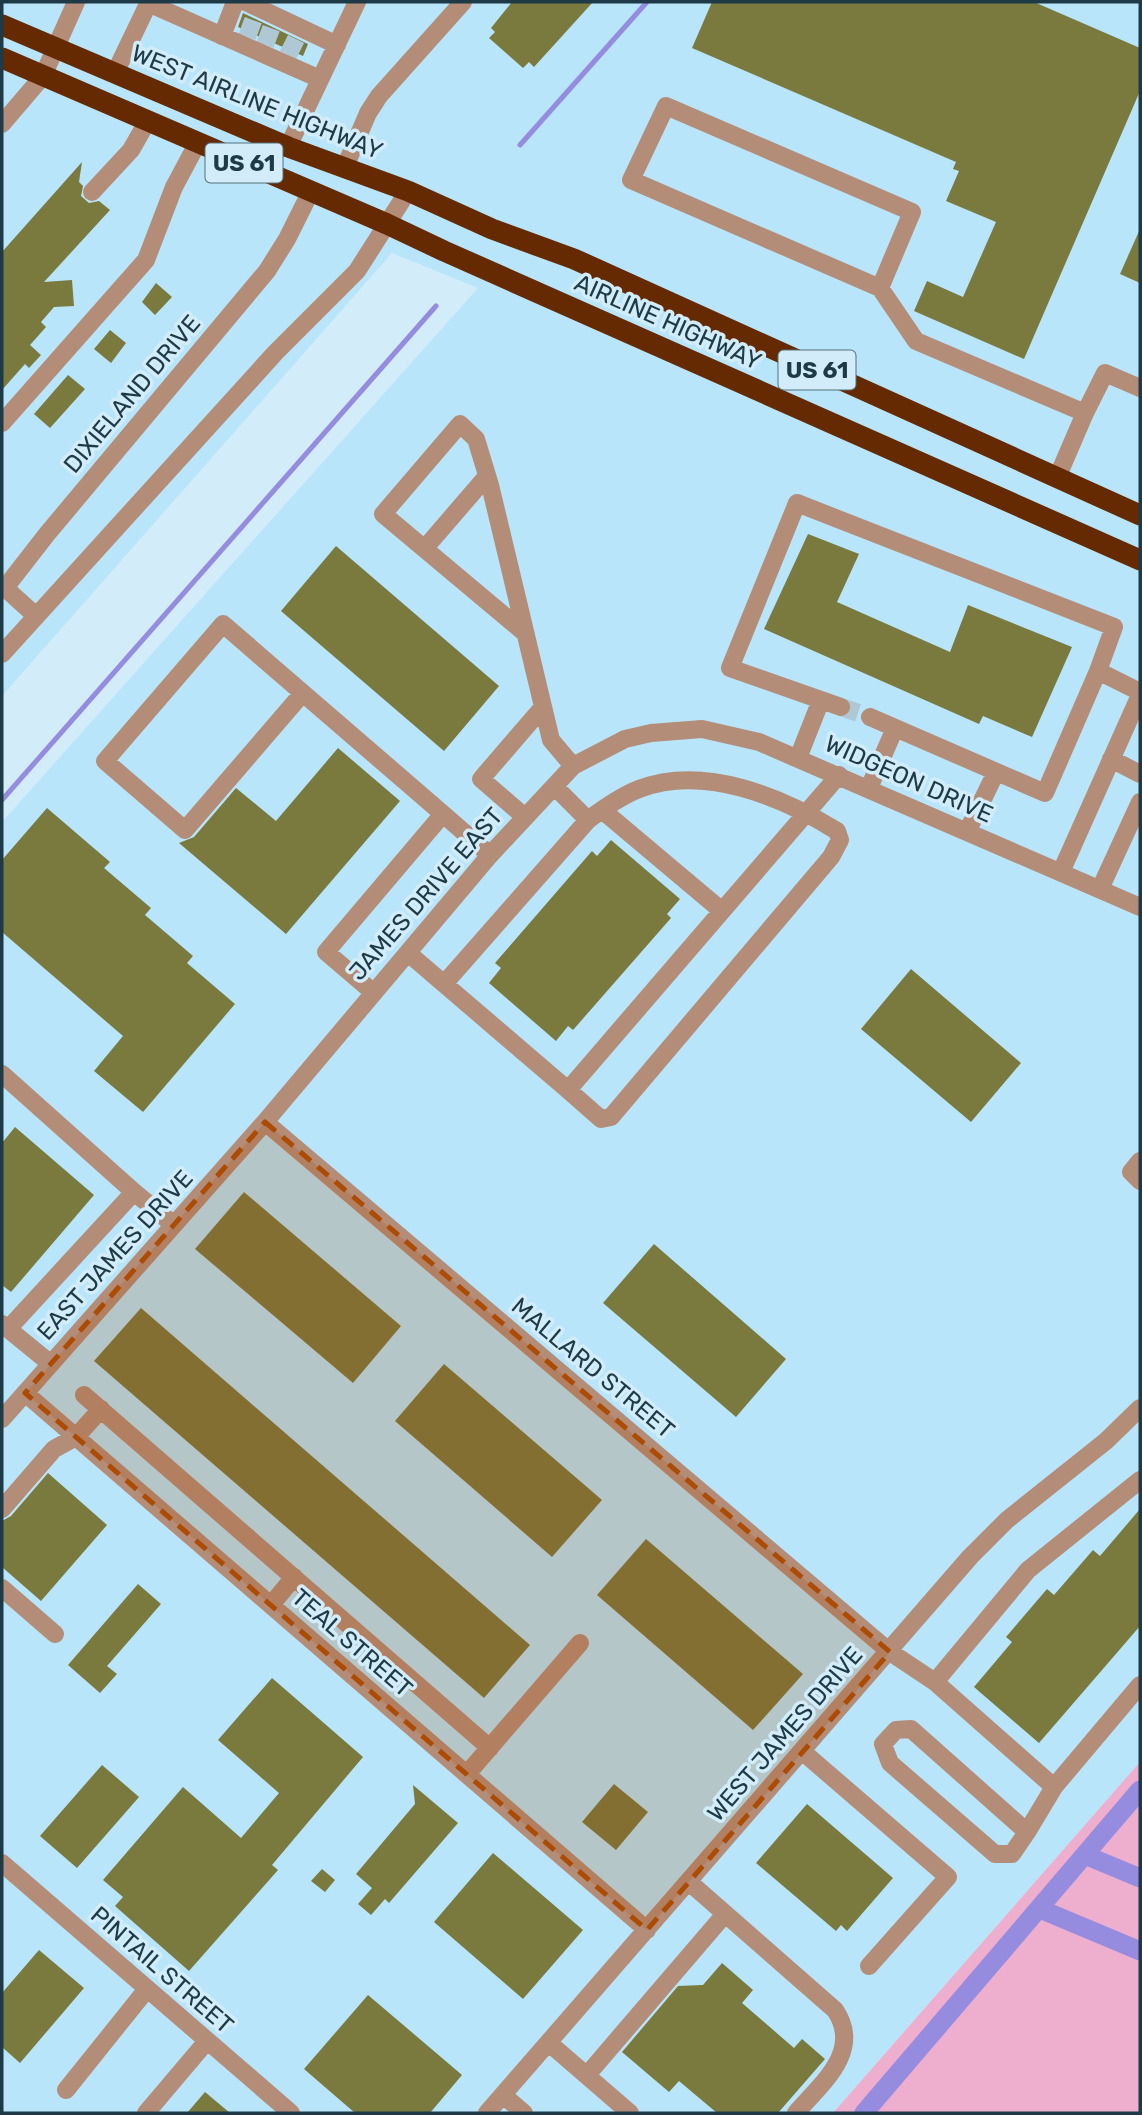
<svg xmlns="http://www.w3.org/2000/svg" width="1142" height="2115" font-family="Rubik,sans-serif">
<style>
.built{fill:#b8e5f9}
.green{fill:#eeaece}
.lines{fill:none;stroke-linecap:round;stroke-linejoin:round}
.stream{stroke:#958bdf;stroke-width:5}
.canal{stroke:#958bdf;stroke-width:19}
.building{fill:#7a793e}
.minor-tunnel{stroke:#aec9d5;stroke-width:18;stroke-dasharray:18 9;stroke-linecap:butt}
.minor{stroke:#b48d79;stroke-width:18}
.highway{stroke:#652a01;stroke-width:21}
.marked{fill:#ac4c04;fill-opacity:0.2;stroke:#ac4c04;stroke-width:5;stroke-dasharray:14 9;stroke-linejoin:round}
.labels{text-anchor:middle;dominant-baseline:central;stroke-width:7;stroke-linejoin:round;paint-order:stroke}
.shield{fill:#d2edf9;stroke:#54707c;stroke-width:2}
.shield-label{font-size:23px;font-weight:bold;fill:#1e3a46}
.street-label{font-size:24px;fill:#1e3a46;stroke:#d2edf9}
</style>
<rect width="100%" height="100%" fill="#d2edf9"/>
<!-- built -->
<path class="built" d="M2,2H1140V1762L833,2113H2V822L478,288L392,253L2,696Z"/>
<!-- green -->
<path class="green" d="M1140,1762V2113H833Z"/>
<g class="lines">
<!-- stream -->
<path class="stream" d="M520,145L647,2
M2,800L436,306"/>
<!-- canal -->
<path class="canal" d="M1085,1855L1140,1878
M1040,1909L1140,1951
M864,2113L1140,1790"/>
</g>
<!-- building -->
<path class="building" d="M512,2H593L534,67L529,62L523,68L489,38L495,32L491,28Z
M712,2H1034L1140,48V91L1024,359L914,311L927,281L963,297L996,222L946,201L959,171L953,169L956,162L692,48Z
M243,13L308,44L303,56L238,27Z
M82,162L79,182L83,186L81,196L89,203L99,201L110,210L44,282L72,280L74,306L54,307L41,322L46,327L30,345L41,355L29,368L25,364L2,390V252Z
M1140,229V283L1120,274Z
M156,283L172,297L155,315L142,302Z
M110,330L126,343L111,363L94,349Z
M68,375L85,389L50,428L34,414Z
M808,534L859,554L837,602L950,652L968,605L1072,647L1032,737L983,716L979,724L764,629Z
M336,546L499,686L444,751L281,611Z
M338,748L400,801L286,934L179,843L194,837L236,788L276,821Z
M47,808L110,862L104,868L151,908L145,915L193,956L187,963L235,1004L143,1112L94,1071L123,1036L2,932V860Z
M611,840L680,899L667,914L671,918L573,1030L568,1026L556,1041L489,983L501,968L495,963L592,851L597,856Z
M911,969L1021,1063L971,1122L861,1029Z
M15,1127L94,1195L11,1292L2,1285V1143Z
M244,1192L401,1326L353,1383L195,1249Z
M654,1244L786,1359L736,1417L603,1303Z
M141,1308L530,1645L484,1698L94,1361Z
M444,1364L602,1500L552,1557L395,1421Z
M48,1473L107,1525L41,1601L2,1567V1521L11,1516Z
M1140,1509V1626L1039,1743L974,1687L1012,1642L1006,1637L1047,1589L1054,1595L1093,1550L1100,1556Z
M646,1539L803,1674L753,1730L597,1595Z
M138,1584L161,1604L107,1666L117,1674L100,1693L68,1665Z
M272,1678L363,1757L272,1865L278,1870L189,1971L115,1906L123,1897L103,1880L183,1787L241,1838L279,1793L218,1740Z
M102,1765L139,1797L77,1868L40,1836Z
M614,1784L648,1812L616,1850L582,1822Z
M413,1785L458,1823L389,1903L385,1899L371,1915L358,1904L372,1888L356,1874L415,1804Z
M807,1804L893,1878L847,1931L841,1925L836,1931L756,1863Z
M493,1853L583,1930L523,1999L434,1922Z
M322,1869L335,1880L325,1892L311,1881Z
M39,1950L84,1988L20,2063L2,2047V1993Z
M722,1963L753,1990L742,2003L794,2048L802,2039L825,2059L778,2113H717L679,2081L669,2092L622,2052L678,1986L703,1985Z
M368,1995L462,2075L430,2113H355L304,2069Z
M205,2092L230,2113H187Z"/>
<g class="lines">
<!-- minor-tunnel -->
<path class="minor-tunnel" d="M247,37L254,18
M265,45L272,26
M288,55L297,37
M841,707L870,717"/>
<!-- minor -->
<path class="minor" d="M246,2L337,45
M148,3L320,79
M222,36L235,2
M115,73L149,2
M2,124L43,76L76,2
M288,147L357,2
M345,167L368,113L379,96L463,2
M92,192L131,150L147,122
M880,288L912,212L666,106L631,180L880,288L916,341L1085,413L1105,373L1140,388
M2,423L146,260L174,187L197,144
M1057,478L1085,413
M425,548L487,476
M36,616L5,588L47,534L267,271L287,239L311,191
M525,633L383,514L460,424L476,439L490,485L551,740L573,766
M2,654L276,352L357,271L408,191
M302,694L185,830L105,761L223,624L443,814
M841,707L730,668L797,503L1114,627L1098,671L1140,692
M870,717L1045,793L1098,671
M798,758L821,700
M1111,759L1140,774
M869,788L895,728
M602,810L722,911
M525,817L481,779L543,707
M967,832L996,772
M1061,872L1140,695
M1100,889L1140,802
M408,953L568,1090L839,775
M444,984L588,820L554,786
M374,993L326,952L443,814L490,855
M2,1074L134,1192L174,1225
M568,1090L601,1119L611,1117L831,857L840,840L837,831C782,797 704,764 639,789C621,796 604,808 588,820
M265,1122L890,1652L935,1682
M1140,1161L1131,1172L1140,1181
M2,1324L51,1364
M8,1329L134,1192
M25,1393L647,1930
M84,1395L490,1748
M2,1419L265,1122L490,855L573,766L625,739L651,733L702,729L759,742L1140,907
M1140,1480L1028,1570L935,1682L1054,1787L1140,1685
M2,1509L54,1449L76,1437L101,1409
M2,1588L55,1634
M271,1605L294,1577
M803,1752L948,1877L869,1966
M467,1774L580,1643
M1027,1832L1012,1854H995L890,1763L883,1744L896,1730L911,1729L1027,1832L1054,1787
M2,1863L291,2113
M689,1882L835,2010C863,2051 821,2084 796,2113
M549,2043L630,2113
M587,2075L725,1914
M66,2090L147,1989
M503,2095L524,2113
M146,2113L207,2041
M487,2113L970,1557L1007,1520L1106,1441L1140,1408"/>
<!-- highway -->
<path class="highway" d="M2,25L288,147L408,191L492,229L574,259L1140,515
M2,58L387,224L444,251L1140,560"/>
</g>
<!-- marked area -->
<path class="marked" d="M265,1122L890,1652L647,1930L25,1393Z"/>
<g class="labels">
<!-- shield labels -->
<g class="shield">
<rect x="205.5" y="143.5" width="77" height="39" rx="5"/>
<rect x="778.5" y="350.5" width="77" height="39" rx="5"/>
</g>
<g class="shield-label">
<text x="244" y="163">US 61</text>
<text x="817" y="370">US 61</text>
</g>
<!-- street labels -->
<g class="street-label">
<text transform="translate(257 102) rotate(22)">WEST AIRLINE HIGHWAY</text>
<text transform="translate(668 322) rotate(24)">AIRLINE HIGHWAY</text>
<text transform="translate(132 394) rotate(-50)">DIXIELAND DRIVE</text>
<text transform="translate(909 779) rotate(24)">WIDGEON DRIVE</text>
<text transform="translate(426 894) rotate(-49)">JAMES DRIVE EAST</text>
<text transform="translate(115 1255) rotate(-48)">EAST JAMES DRIVE</text>
<text transform="translate(593 1368) rotate(40)">MALLARD STREET</text>
<text transform="translate(352 1643) rotate(41)">TEAL STREET</text>
<text transform="translate(785 1734) rotate(-49)">WEST JAMES DRIVE</text>
<text transform="translate(162 1970) rotate(41)">PINTAIL STREET</text>
</g>
</g>
<!-- border -->
<rect width="1142" height="2115" fill="none" stroke="#1e3a46" stroke-width="7"/>
</svg>
